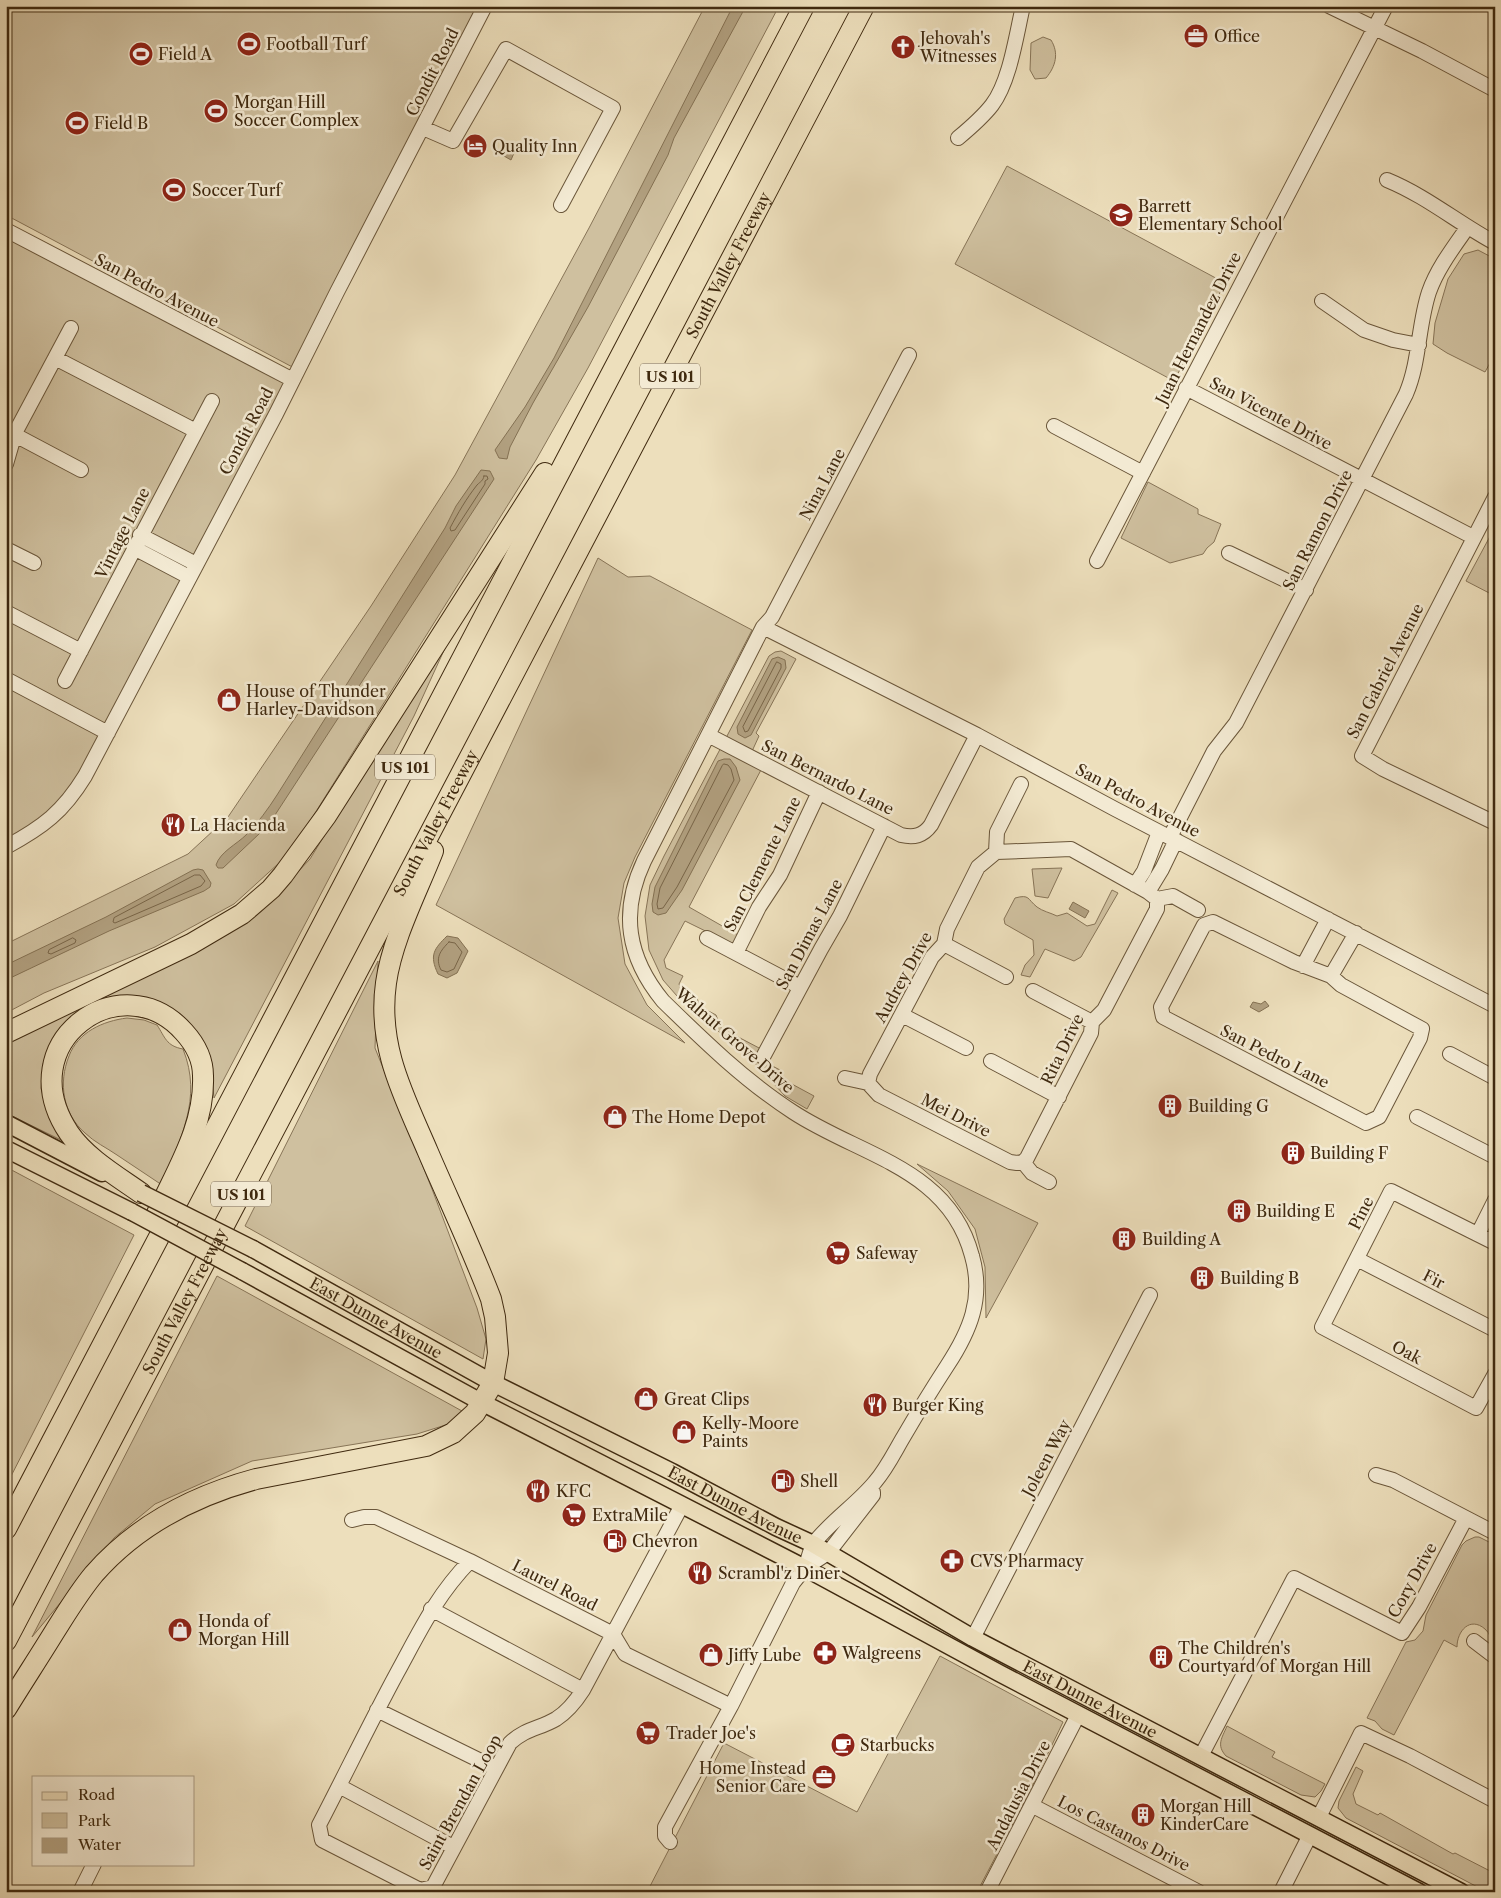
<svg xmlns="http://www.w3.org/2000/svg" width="1501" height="1898" font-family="'Libre Caslon Text',serif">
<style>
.green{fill:#cfc09f;stroke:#877457}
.water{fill:#b2a181;stroke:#847153}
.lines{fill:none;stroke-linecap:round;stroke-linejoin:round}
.shore{stroke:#786548;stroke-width:1}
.minor-casing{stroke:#6a563a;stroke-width:16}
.major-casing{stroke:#3f290f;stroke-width:19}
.highway-casing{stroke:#3f290f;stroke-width:22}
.minor{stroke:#f3ead3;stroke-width:14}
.major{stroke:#eddfbc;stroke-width:16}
.highway{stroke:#eddfbc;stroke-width:20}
.major-bridge-casing{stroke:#3f290f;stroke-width:19;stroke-linecap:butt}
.major-bridge{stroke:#eddfbc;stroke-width:16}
.labels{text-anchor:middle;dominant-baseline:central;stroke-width:5;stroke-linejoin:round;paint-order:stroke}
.shield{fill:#f3ead3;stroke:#75634a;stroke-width:1}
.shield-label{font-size:15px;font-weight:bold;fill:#3f290f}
.poi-label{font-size:16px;fill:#3f290f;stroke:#f3ead3;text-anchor:start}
.street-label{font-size:16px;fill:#3f290f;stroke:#f3ead3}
</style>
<rect width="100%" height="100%" fill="#eddfbc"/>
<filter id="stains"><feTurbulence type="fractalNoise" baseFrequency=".004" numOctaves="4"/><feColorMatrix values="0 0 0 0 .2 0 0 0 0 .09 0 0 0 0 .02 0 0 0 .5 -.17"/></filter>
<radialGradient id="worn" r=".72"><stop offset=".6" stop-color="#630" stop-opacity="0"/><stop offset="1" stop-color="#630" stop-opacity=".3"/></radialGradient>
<!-- green -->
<path class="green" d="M6,6H477L298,370L6,215Z
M705,6H779L588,368L536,460L290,853L234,904L155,947L44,993L6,1013V944L188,854L228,817L371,606L455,475L589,228Z
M1043,37L1051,40C1059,53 1056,66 1046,78L1035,79L1030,70L1031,43Z
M1007,166L1225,283L1174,381L955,264Z
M6,234L285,383L76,789L26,831L6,839Z
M1478,250L1495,259V354L1485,372L1447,353L1433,344L1435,323L1448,279L1464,254Z
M1148,482L1198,509V514L1221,524L1214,542L1207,548L1203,554L1170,563L1121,538Z
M1495,527V596L1466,581Z
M598,558L628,577L650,576L752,630L635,857L624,883L618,918L625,964L647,1005L685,1043L436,905Z
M448,634L451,635L414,716L214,1098L211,1070L167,1008L76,1014L62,1027L52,1042L43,1064L41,1088L48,1114L61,1140L6,1113V1043L193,953L230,933L266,906L310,859Z
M781,651L796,659L756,733L759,736L748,760L762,768L689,907L738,935L734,945L685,921L664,960L666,968L683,976L679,984L681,989L697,997L699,1006L716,1015L721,1028L761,1049L757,1058L780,1070L777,1076L814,1096L807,1109L785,1096L753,1061L677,996L663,980L649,950L645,916L650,885L664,856L769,656L775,652Z
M1062,868L1048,898L1035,896L1032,869Z
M1112,890L1118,893L1081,957L1074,961L1045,949L1030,977L1021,975L1025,965L1034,955L1033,940L1005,924L1004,919L1015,898C1030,894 1027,899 1037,907C1042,911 1051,913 1057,916L1067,913L1087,926L1095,924Z
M378,961L375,1048L432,1189L477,1308L486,1339L483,1359L245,1226Z
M127,1018L144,1020L157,1025C165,1037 166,1046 183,1049C203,1099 180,1138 162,1185C147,1175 132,1165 117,1155C107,1148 94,1142 85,1133C63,1114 58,1083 69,1056C78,1032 103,1021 127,1018Z
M917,1164L1038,1223L986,1318L985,1267L975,1229L948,1191Z
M6,1167L134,1235L6,1486Z
M217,1276L462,1411L452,1423L417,1434L252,1461L155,1504L114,1538L32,1637Z
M1475,1537H1479L1495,1545V1646C1491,1640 1490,1633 1485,1629C1470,1616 1457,1631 1457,1647L1444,1640L1394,1735L1382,1729L1375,1721L1367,1718L1406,1642L1415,1640L1423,1631L1426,1615L1462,1545L1466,1541Z
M940,1656L1063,1722L1028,1795L977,1892H647L724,1743L857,1812Z
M1227,1726L1275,1752L1272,1757L1325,1784L1321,1791L1315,1797L1301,1795L1226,1756C1216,1745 1222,1738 1227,1726Z
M1356,1767L1363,1771L1353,1794L1356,1804L1378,1815L1380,1813L1453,1854L1455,1853L1492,1872L1491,1874L1495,1876V1892H1487L1346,1818L1338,1808L1339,1801Z"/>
<!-- water -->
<path class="water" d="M733,6H746L674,138L668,155L588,307L533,403L510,447L507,459L499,458L495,450L525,407L554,358Z
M515,142L517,146L511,160L504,156L510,143Z
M481,470L490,471L494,479L275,815L259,834L223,868H218L216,865C220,852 237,844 246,835C258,823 268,809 277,795L445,528L456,506Z
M778,657L785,660L786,668L751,735L745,738L738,734L737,727L772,659Z
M724,759H730L736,767L740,780L682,890L666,913L658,915L653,912L652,904L655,887L718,761Z
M198,869L203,870L211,883L210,887L204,891L109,931L6,980V965L106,917L193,870Z
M1073,902L1089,911L1085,918L1069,909Z
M447,936L458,938L468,951L457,973L447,978L438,974C429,955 434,949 447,936Z
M1265,1001L1269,1006L1259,1012L1250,1007L1253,1002L1261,1004Z"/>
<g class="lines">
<!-- shore -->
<path class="shore" d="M484,476H487L488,479L485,481V484L455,530L451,531L450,528C458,513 466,499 477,485C481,481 483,481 484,476Z
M777,662L781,664V668L748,731L745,732L743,727Z
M724,764L728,765L731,769L734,780L677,887L663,908L658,909L657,904L660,888L722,766Z
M195,875H200L205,881L201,886L115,923L113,922L114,918Z
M73,938L76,940L75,943L51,954L48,953L49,950Z
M449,942L455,943L462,952L454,969L447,972L441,970C435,958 440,951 449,942Z"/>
<defs>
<path id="minor" d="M1329,6L1422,51L1495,90
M423,128L453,141L506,49L613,108L561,205
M958,138C970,128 982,118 992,105C1010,81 1016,36 1023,6
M1387,180C1426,196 1458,223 1495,243
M6,230L293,380
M1322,301L1364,330L1393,340L1419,345
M55,358L196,431
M1186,388L1473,537
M1054,426L1143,473
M15,435L81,470
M6,464L15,433L71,328
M1495,497L1362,756L1383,769L1495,823
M140,535L196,564
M134,548L189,577
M6,549L34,563
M1229,553L1306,590
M1097,561L1386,6
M6,612L81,651
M763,627L977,735L1115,809L1495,1006
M6,679L108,733
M65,681L212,401
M708,735L901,835C914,838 923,836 931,825L977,735
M1170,837L1214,751L1236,723L1406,394C1420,361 1418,325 1429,292C1437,269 1453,248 1467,228
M6,847C43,827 63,812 85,776L276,414L337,292L485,6
M996,852L1071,849L1148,892L1157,899
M1135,885L1144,871L1159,832
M1148,892L1162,869L1176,840
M1157,899L1173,896L1198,910
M1213,922L1294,962L1331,976L1341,985L1422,1029L1420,1038L1379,1117L1366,1123L1163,1017L1161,1007L1204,925Z
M707,938L800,987
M944,944L1006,977
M736,953L759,907L780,875L819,792
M1303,966L1328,919
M1331,976L1356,933
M1033,991L1092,1022
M902,1015L966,1048
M1450,1054L1495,1078
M763,1057L821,949L840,916L884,826
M991,1061L1059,1097
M845,1078L868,1083L879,1095L1010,1162L1017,1163L1023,1162L1032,1173L1049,1182
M868,1083L870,1074L932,957L944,944L947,929L978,867L996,852L997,832L1021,784
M1417,1117L1495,1157
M1023,1162L1027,1158L1091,1033L1092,1022L1104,1010L1157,909V899
M1478,1234L1495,1200
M1495,1243L1391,1191L1322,1327L1476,1408L1495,1374
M1357,1259L1495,1330
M1376,1475L1393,1480L1495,1533
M352,1520L364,1517H376L470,1561L613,1634L625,1654L731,1706
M470,1561C436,1596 420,1631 397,1673C370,1723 345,1775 319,1825L322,1840L420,1890L433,1887L510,1743C526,1728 539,1729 556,1719C567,1712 576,1701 583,1690L682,1505
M805,1568C808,1561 810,1549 814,1543C832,1520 857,1504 875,1482C887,1468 895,1451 904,1436C918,1412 932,1389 947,1366C970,1331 984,1298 972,1256C949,1168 860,1156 793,1112C745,1081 703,1040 663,1001C627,957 620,912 644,861L763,627L772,617L909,355
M431,1609L583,1690
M973,1638L1150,1295
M1474,1641L1495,1657
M377,1710L495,1768
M1201,1756L1294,1578L1402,1633L1419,1607L1466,1518
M339,1786L453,1847
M1033,1806L1199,1892
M1319,1817L1361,1733L1410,1756L1495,1801
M670,1842L665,1836V1827L731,1706L793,1583L805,1568L828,1553L873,1495V1492
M80,1892L94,1864
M987,1892L1078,1715
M1281,1892L1310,1835"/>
<g id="major">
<path d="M6,1123L102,1173"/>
<path d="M6,1149L132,1212"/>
<path id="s1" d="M253,1249L493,1383L672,1472L776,1527L813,1544L973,1638L1461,1892"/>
<path d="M242,1271L481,1402L805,1568L999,1673L1419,1892"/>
</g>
<g id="highway">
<path d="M6,1033L191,944L242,914L271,889L283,875L326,816L545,473"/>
<path d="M141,1193C117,1176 86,1158 69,1133C8,1042 122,962 184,1032C195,1044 203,1059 203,1076C205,1128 175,1172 155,1218"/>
<path d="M6,1529L804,6"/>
<path id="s2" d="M6,1641L864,6"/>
<path d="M6,1709C22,1683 39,1657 55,1631C67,1612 79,1592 94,1574C137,1525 193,1496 256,1479L426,1446L453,1433L475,1413L493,1383L498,1353L495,1317L491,1299C472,1249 449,1201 428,1152C404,1096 377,1047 386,983C392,939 417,892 433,851"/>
</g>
</defs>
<!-- minor casing -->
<use href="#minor" class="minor-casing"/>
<!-- major casing -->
<use href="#major" class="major-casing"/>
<!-- highway casing -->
<use href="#highway" class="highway-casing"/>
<!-- minor -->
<use href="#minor" class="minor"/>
<!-- major -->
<use href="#major" class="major"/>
<!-- highway -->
<use href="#highway" class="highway"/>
<defs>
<path id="major-bridge" d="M141,1193L253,1249
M132,1212L242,1271"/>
</defs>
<!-- major-bridge casing -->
<use href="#major-bridge" class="major-bridge-casing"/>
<!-- major-bridge -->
<use href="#major-bridge" class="major-bridge"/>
</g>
<!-- icons -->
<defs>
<symbol id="office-disc" viewBox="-11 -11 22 22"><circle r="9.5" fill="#8f2418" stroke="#f3ead3"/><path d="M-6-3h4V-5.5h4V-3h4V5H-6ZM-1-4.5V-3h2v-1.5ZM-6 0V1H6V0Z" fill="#fff"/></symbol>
<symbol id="stadium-disc" viewBox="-11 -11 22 22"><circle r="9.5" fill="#8f2418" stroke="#f3ead3"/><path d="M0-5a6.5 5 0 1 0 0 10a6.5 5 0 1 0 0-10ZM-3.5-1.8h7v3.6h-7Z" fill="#fff"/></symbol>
<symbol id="church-disc" viewBox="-11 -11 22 22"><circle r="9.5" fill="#8f2418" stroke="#f3ead3"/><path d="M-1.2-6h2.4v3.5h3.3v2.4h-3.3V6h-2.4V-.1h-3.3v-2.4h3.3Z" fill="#fff"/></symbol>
<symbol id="hotel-disc" viewBox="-11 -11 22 22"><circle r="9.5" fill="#8f2418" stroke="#f3ead3"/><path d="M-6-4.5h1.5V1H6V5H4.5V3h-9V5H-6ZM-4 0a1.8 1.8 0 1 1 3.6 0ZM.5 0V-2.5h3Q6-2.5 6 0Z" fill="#fff"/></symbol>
<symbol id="school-disc" viewBox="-11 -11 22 22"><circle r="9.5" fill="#8f2418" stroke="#f3ead3"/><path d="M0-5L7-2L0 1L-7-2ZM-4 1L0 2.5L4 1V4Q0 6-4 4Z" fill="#fff"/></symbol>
<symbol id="shop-disc" viewBox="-11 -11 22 22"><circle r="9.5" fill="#8f2418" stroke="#f3ead3"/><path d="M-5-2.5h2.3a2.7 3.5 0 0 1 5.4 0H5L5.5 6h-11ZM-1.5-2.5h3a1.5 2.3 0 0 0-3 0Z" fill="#fff"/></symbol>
<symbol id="restaurant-disc" viewBox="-11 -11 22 22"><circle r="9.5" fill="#8f2418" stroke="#f3ead3"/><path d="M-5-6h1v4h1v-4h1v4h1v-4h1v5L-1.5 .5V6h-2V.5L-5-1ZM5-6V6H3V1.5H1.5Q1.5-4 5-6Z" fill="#fff"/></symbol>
<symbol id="building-disc" viewBox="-11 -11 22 22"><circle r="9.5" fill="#8f2418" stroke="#f3ead3"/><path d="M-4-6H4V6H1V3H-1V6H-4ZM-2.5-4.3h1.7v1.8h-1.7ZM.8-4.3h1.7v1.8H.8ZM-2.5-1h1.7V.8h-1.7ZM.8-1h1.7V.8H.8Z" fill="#fff"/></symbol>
<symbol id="supermarket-disc" viewBox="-11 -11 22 22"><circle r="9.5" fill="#8f2418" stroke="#f3ead3"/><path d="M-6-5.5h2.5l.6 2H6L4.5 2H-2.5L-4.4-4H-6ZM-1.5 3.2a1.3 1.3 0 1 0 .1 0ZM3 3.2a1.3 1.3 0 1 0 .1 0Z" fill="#fff"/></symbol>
<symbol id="fuel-disc" viewBox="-11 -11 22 22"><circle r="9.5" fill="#8f2418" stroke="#f3ead3"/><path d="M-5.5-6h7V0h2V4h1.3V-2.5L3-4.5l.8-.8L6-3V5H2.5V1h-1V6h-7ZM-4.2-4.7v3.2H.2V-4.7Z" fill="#fff"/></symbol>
<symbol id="pharmacy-disc" viewBox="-11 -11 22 22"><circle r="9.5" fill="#8f2418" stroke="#f3ead3"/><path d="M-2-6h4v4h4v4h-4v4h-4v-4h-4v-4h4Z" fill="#fff"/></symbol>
<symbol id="cafe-disc" viewBox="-11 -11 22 22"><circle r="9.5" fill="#8f2418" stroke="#f3ead3"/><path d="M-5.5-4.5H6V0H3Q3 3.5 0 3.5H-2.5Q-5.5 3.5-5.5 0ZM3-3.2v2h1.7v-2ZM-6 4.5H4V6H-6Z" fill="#fff"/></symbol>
</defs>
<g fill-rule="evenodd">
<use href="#office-disc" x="1182" y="22" width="28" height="28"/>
<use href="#stadium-disc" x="235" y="30" width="28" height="28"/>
<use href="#church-disc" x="889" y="33" width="28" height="28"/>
<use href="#stadium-disc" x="127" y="40" width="28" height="28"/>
<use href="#stadium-disc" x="202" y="97" width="28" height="28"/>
<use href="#stadium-disc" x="63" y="109" width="28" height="28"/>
<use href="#hotel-disc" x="461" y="132" width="28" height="28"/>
<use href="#stadium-disc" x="160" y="176" width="28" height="28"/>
<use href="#school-disc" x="1107" y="201" width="28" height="28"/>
<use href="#shop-disc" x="215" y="686" width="28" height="28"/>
<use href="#restaurant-disc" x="159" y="811" width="28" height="28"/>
<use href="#building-disc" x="1156" y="1092" width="28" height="28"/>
<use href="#shop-disc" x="601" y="1103" width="28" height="28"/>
<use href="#building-disc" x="1279" y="1139" width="28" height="28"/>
<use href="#building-disc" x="1225" y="1197" width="28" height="28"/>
<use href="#building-disc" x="1110" y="1225" width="28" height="28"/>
<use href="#supermarket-disc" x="824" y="1239" width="28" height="28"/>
<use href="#building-disc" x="1188" y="1264" width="28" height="28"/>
<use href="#shop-disc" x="632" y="1385" width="28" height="28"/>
<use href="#restaurant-disc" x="861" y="1391" width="28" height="28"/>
<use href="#shop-disc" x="670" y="1418" width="28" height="28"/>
<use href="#fuel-disc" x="769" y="1467" width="28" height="28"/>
<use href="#restaurant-disc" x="524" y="1477" width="28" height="28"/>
<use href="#supermarket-disc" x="560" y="1501" width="28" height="28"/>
<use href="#fuel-disc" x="601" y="1527" width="28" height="28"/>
<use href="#pharmacy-disc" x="938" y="1547" width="28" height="28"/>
<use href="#restaurant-disc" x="686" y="1559" width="28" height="28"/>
<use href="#shop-disc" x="166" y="1616" width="28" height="28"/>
<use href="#pharmacy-disc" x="811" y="1639" width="28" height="28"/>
<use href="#shop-disc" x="697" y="1641" width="28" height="28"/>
<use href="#building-disc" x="1147" y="1643" width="28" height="28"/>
<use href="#supermarket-disc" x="634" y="1719" width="28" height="28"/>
<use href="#cafe-disc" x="829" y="1731" width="28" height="28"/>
<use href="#office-disc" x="810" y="1763" width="28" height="28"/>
<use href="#building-disc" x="1129" y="1801" width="28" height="28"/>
</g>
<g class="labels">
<!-- shield labels -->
<g class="shield">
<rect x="640" y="363.5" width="60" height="25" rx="4"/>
<rect x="375" y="754.5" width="60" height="25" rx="4"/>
<rect x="211" y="1181.5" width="60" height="25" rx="4"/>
</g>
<g class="shield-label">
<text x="670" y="376">US 101</text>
<text x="405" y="767">US 101</text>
<text x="241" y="1194">US 101</text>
</g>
<!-- poi labels -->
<g class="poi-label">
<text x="1214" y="36">Office</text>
<text x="920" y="38">Jehovah's<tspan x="920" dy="18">Witnesses</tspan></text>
<text x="266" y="44">Football Turf</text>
<text x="158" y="54">Field A</text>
<text x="234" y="102">Morgan Hill<tspan x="234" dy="18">Soccer Complex</tspan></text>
<text x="94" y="123">Field B</text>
<text x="492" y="146">Quality Inn</text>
<text x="192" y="190">Soccer Turf</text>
<text x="1138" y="206">Barrett<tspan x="1138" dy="18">Elementary School</tspan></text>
<text x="246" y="691">House of Thunder<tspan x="246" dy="18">Harley-Davidson</tspan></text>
<text x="190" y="825">La Hacienda</text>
<text x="1188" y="1106">Building G</text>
<text x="632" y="1117">The Home Depot</text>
<text x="1310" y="1153">Building F</text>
<text x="1256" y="1211">Building E</text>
<text x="1142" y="1239">Building A</text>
<text x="856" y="1253">Safeway</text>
<text x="1220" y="1278">Building B</text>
<text x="664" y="1399">Great Clips</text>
<text x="892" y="1405">Burger King</text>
<text x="702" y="1423">Kelly-Moore<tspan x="702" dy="18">Paints</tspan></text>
<text x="800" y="1481">Shell</text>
<text x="556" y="1491">KFC</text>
<text x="592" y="1515">ExtraMile</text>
<text x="632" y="1541">Chevron</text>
<text x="970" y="1561">CVS Pharmacy</text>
<text x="718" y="1573">Scrambl'z Diner</text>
<text x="198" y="1621">Honda of<tspan x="198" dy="18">Morgan Hill</tspan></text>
<text x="1178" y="1648">The Children's<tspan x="1178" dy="18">Courtyard of Morgan Hill</tspan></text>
<text x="842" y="1653">Walgreens</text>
<text x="728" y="1655">Jiffy Lube</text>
<text x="666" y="1733">Trader Joe's</text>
<text x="860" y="1745">Starbucks</text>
<text x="806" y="1768" text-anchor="end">Home Instead<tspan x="806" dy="18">Senior Care</tspan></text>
<text x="1160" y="1806">Morgan Hill<tspan x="1160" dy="18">KinderCare</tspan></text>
</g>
<!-- street labels -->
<g class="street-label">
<text transform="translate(432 72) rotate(-63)">Condit Road</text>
<text stroke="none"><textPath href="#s2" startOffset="1554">South Valley Freeway</textPath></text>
<text transform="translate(157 290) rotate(28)">San Pedro Avenue</text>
<text transform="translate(1198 328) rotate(-63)">Juan Hernandez Drive</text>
<text transform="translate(1271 413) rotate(28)">San Vicente Drive</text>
<text transform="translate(246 431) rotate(-62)">Condit Road</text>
<text transform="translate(822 484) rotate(-62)">Nina Lane</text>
<text transform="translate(1317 530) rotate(-63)">San Ramon Drive</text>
<text transform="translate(122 533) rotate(-63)">Vintage Lane</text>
<text transform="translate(1385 671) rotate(-63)">San Gabriel Avenue</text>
<text transform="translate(828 777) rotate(27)">San Bernardo Lane</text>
<text transform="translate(1138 800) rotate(28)">San Pedro Avenue</text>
<text stroke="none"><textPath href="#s2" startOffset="924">South Valley Freeway</textPath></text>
<text transform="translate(762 864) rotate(-63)">San Clemente Lane</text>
<text transform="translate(809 934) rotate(-62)">San Dimas Lane</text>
<text transform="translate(903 977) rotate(-61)">Audrey Drive</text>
<text transform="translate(735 1040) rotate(41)">Walnut Grove Drive</text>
<text transform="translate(1062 1049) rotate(-64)">Rita Drive</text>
<text transform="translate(1275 1056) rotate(27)">San Pedro Lane</text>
<text transform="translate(956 1115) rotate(27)">Mei Drive</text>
<text transform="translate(1361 1213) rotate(-63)">Pine</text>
<text transform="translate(1434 1279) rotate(27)">Fir</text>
<text stroke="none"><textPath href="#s2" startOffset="384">South Valley Freeway</textPath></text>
<text stroke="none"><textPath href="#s1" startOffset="141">East Dunne Avenue</textPath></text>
<text transform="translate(1407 1352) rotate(28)">Oak</text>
<text transform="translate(1046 1458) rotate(-62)">Joleen Way</text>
<text stroke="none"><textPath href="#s1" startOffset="546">East Dunne Avenue</textPath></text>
<text transform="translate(1412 1580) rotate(-61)">Cory Drive</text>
<text transform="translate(555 1585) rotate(27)">Laurel Road</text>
<text stroke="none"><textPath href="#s1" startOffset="951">East Dunne Avenue</textPath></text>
<text transform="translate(1018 1795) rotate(-63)">Andalusia Drive</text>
<text transform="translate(460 1802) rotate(-61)">Saint Brendan Loop</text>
<text transform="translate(1124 1833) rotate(27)">Los Castanos Drive</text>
</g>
</g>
<!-- margin -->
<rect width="1501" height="1898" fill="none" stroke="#eddfbc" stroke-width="25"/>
<rect x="8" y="8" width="1486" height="1883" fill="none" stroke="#3f290f" stroke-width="2.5"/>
<rect x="12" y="12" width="1476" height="1873" fill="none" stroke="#3f290f"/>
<!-- legend -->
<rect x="32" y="1776" width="162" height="90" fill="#f3ead3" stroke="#ab9d85"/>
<rect x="42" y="1792" width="25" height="8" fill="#eddfbc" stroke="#ab9d85"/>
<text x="78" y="1800" font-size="15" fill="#3f290f">Road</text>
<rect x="42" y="1813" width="25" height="15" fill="#cfc09f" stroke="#ab9d85"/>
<text x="78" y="1826" font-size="15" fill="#3f290f">Park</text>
<rect x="42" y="1838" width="25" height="15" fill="#b2a181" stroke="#ab9d85"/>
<text x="78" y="1850" font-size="15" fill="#3f290f">Water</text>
<rect width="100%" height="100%" filter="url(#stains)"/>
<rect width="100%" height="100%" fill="url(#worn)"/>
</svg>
